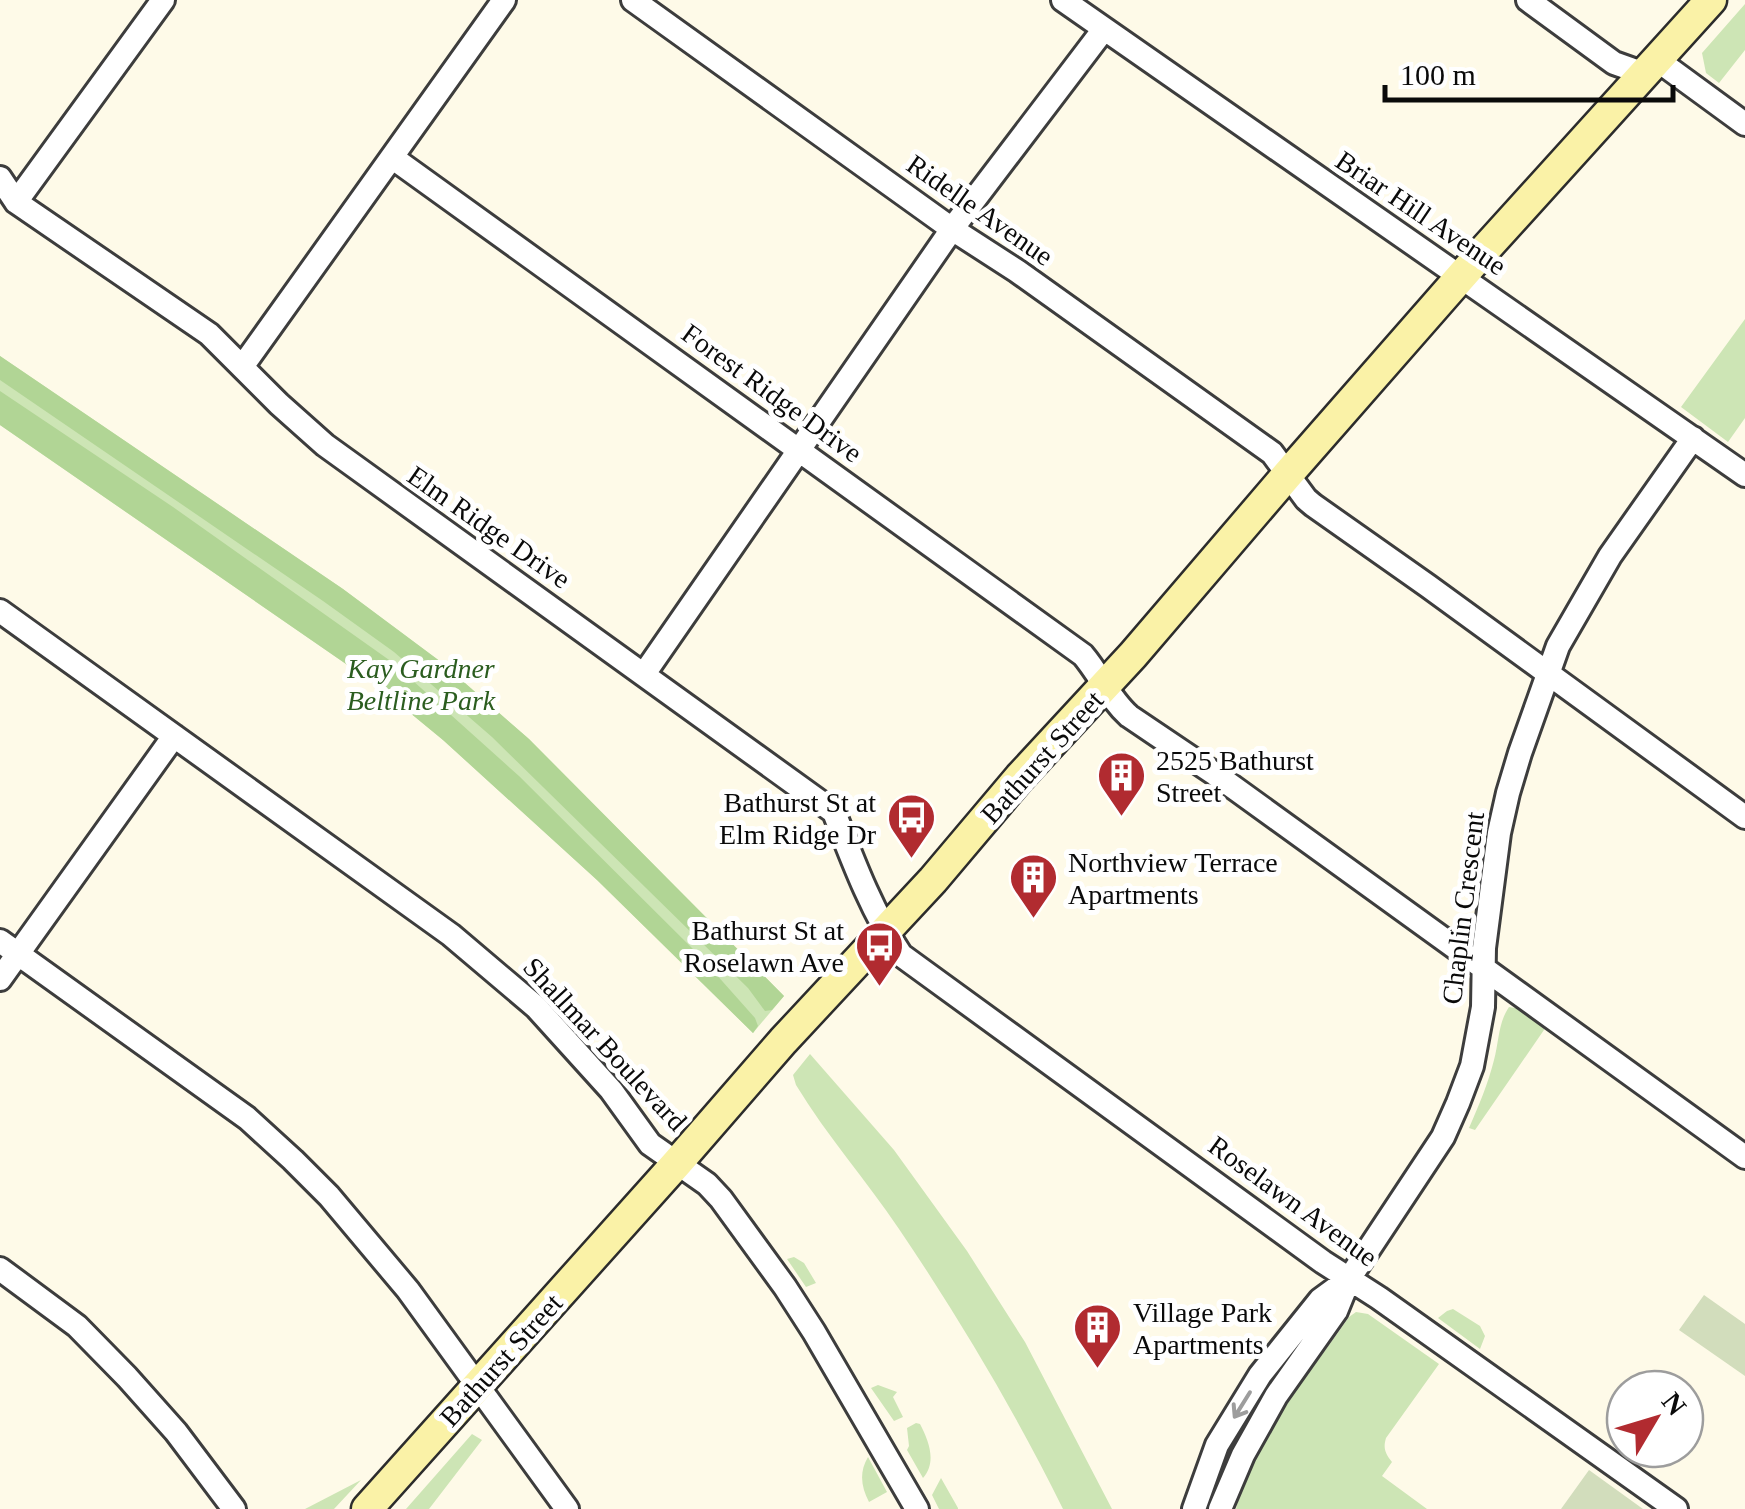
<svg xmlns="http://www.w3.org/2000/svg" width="1745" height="1509" font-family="Georgia,serif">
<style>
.green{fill:#cde5b5}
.forest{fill:#b1d595}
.cemetery{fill:#d2ddbc}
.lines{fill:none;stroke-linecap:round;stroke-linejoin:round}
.street-casing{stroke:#3d3d3d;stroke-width:28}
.secondary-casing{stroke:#2c2c2c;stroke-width:35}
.street{stroke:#fff;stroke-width:22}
.secondary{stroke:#faf2a7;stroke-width:30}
.oneway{stroke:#9d9d9d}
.labels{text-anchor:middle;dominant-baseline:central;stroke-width:10;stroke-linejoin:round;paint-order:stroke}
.street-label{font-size:28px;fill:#0a0a0a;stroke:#fff}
.park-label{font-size:28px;font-style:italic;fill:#2b5d1f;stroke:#fff}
.poi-label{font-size:28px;fill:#0a0a0a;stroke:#fff;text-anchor:start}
</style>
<rect width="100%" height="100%" fill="#fefae8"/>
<!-- green -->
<path class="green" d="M1745,4V50L1719,83L1706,73L1702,53Z
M1745,319V418L1728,442L1681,407Z
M0,356L343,589L441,662L529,739L784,996L753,1033L597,880L443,740L375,684L0,425Z
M1509,1007L1521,1009L1546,1027L1475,1130L1469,1128C1479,1105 1488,1084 1494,1060C1499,1042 1498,1023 1509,1007Z
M810,1054L894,1150L967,1251L1025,1342L1112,1509H1063C1015,1412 960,1319 899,1229C866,1180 827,1136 796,1085L793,1075Z
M794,1257L804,1263L816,1283L806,1287L787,1259Z
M1453,1309L1480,1326L1485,1336L1480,1349L1438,1318L1447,1311Z
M1356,1312L1368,1314L1439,1364L1386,1438C1383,1448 1385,1453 1392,1462L1382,1476L1427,1509H1236C1249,1445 1312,1371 1349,1317Z
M878,1385L897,1392L893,1397L903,1417L894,1421L871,1388Z
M916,1423L920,1424C929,1441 937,1462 923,1478L907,1450L909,1446L907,1428Z
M472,1434L482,1440L429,1509H406Z
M868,1457L887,1492L869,1502C861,1487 859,1472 868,1457Z
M941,1478L958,1508V1509H939L932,1495Z
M361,1480L334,1509H305Z"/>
<!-- forest -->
<path class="forest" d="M0,356L343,589L441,662L529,739L784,996L772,1010L765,1011L748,988L492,737L394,652L323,601L0,380Z
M0,391L173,507L392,662L519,776L699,955L755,1018L758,1026L753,1033L597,880L443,740L375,684L0,425Z"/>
<!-- cemetery -->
<path class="cemetery" d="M1704,1295L1745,1324V1376L1679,1330Z
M1589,1470L1643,1509H1561Z"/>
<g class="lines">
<defs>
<path id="street" d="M633,0L952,229L1017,271L1272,453L1306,499L1313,505L1428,586L1745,817
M1063,0L1745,475
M1528,0L1614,63L1642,73
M1656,59L1745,124
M393,158L1083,655C1100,675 1109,698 1129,716L1215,774L1745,1157
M0,178L16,202L209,334L279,404L325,445L834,812C853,861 872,912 901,955L1323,1262L1379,1298L1676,1509
M16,202L163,0
M242,367L504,0
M0,611L451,935L536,1007L611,1090L650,1144L707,1184L721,1199L785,1287L814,1332L917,1509
M644,674L952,229L1104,29
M0,941L247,1118L293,1160L329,1196L408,1290L567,1509
M0,979L174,736
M0,1269L77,1326L127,1377L176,1432L234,1509
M1194,1509L1217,1445L1260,1375L1320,1300L1346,1281
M1220,1509L1243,1455L1276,1396L1336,1311L1349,1279L1443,1137L1458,1103L1472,1066L1483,1007L1484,948L1499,833L1508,793L1520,753L1558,646L1610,556L1693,438"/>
<path id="secondary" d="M367,1509L677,1163L783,1041L933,880L1020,777L1133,655L1288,474L1479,256L1711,0"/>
</defs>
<!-- street casing -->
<use href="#street" class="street-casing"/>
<!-- secondary casing -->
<use href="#secondary" class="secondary-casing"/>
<!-- street -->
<use href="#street" class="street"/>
<!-- secondary -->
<use href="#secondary" class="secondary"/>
</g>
<!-- one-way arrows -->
<defs><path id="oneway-shaft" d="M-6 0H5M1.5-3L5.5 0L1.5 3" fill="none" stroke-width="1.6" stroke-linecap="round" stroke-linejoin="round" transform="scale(2.5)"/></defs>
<use class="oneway" href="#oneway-shaft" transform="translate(1242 1405) rotate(122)"/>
<!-- icons -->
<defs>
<symbol id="building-pin" viewBox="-11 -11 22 30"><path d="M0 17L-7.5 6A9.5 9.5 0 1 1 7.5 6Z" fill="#b12b30" stroke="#fff"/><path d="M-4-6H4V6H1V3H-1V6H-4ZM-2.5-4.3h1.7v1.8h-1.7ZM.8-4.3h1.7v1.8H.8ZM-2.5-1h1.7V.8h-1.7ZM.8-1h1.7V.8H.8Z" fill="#fff"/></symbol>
<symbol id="bus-pin" viewBox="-11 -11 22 30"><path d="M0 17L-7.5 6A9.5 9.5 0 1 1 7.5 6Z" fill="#b12b30" stroke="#fff"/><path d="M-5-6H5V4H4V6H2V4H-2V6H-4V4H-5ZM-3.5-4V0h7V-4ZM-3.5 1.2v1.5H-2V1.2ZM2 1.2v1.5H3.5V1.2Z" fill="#fff"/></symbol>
</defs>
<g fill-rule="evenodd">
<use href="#building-pin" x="1094" y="748" width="55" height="75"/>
<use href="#bus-pin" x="884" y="790" width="55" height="75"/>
<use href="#building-pin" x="1006" y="850" width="55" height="75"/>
<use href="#bus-pin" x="852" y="918" width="55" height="75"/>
<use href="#building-pin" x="1070" y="1300" width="55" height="75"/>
</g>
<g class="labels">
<!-- street labels -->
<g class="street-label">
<text transform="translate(980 210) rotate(35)">Ridelle Avenue</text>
<text transform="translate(1421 213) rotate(34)">Briar Hill Avenue</text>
<text transform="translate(772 393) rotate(36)">Forest Ridge Drive</text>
<text transform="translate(489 527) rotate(35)">Elm Ridge Drive</text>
<text transform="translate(1042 757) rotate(-48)">Bathurst Street</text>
<text transform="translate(1463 908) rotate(-83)">Chaplin Crescent</text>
<text transform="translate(605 1044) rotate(47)">Shallmar Boulevard</text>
<text transform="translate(1293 1201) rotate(36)">Roselawn Avenue</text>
<text transform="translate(501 1360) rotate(-48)">Bathurst Street</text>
</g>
<!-- park labels -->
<g class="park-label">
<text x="421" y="668">Kay Gardner<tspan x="421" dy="32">Beltline Park</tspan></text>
</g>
<!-- poi labels -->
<g class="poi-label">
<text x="1156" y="760">2525 Bathurst<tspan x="1156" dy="32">Street</tspan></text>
<text x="876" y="802" text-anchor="end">Bathurst St at<tspan x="876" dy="32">Elm Ridge Dr</tspan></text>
<text x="1068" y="862">Northview Terrace<tspan x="1068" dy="32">Apartments</tspan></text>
<text x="844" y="930" text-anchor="end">Bathurst St at<tspan x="844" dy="32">Roselawn Ave</tspan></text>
<text x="1133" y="1312">Village Park<tspan x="1133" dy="32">Apartments</tspan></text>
</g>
</g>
<!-- north arrow -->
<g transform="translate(1655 1419) rotate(52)"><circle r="48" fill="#ffffff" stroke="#9d9d9d" stroke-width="2.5"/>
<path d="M0-8L18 38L0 25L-18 38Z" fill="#b12b30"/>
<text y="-15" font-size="28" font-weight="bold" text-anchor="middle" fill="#0a0a0a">N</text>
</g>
<!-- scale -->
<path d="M1385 85v15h288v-15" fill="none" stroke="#0a0a0a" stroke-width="5"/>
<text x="1400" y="85" font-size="30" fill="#0a0a0a" stroke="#ffffff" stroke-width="8" paint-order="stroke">100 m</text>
</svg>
